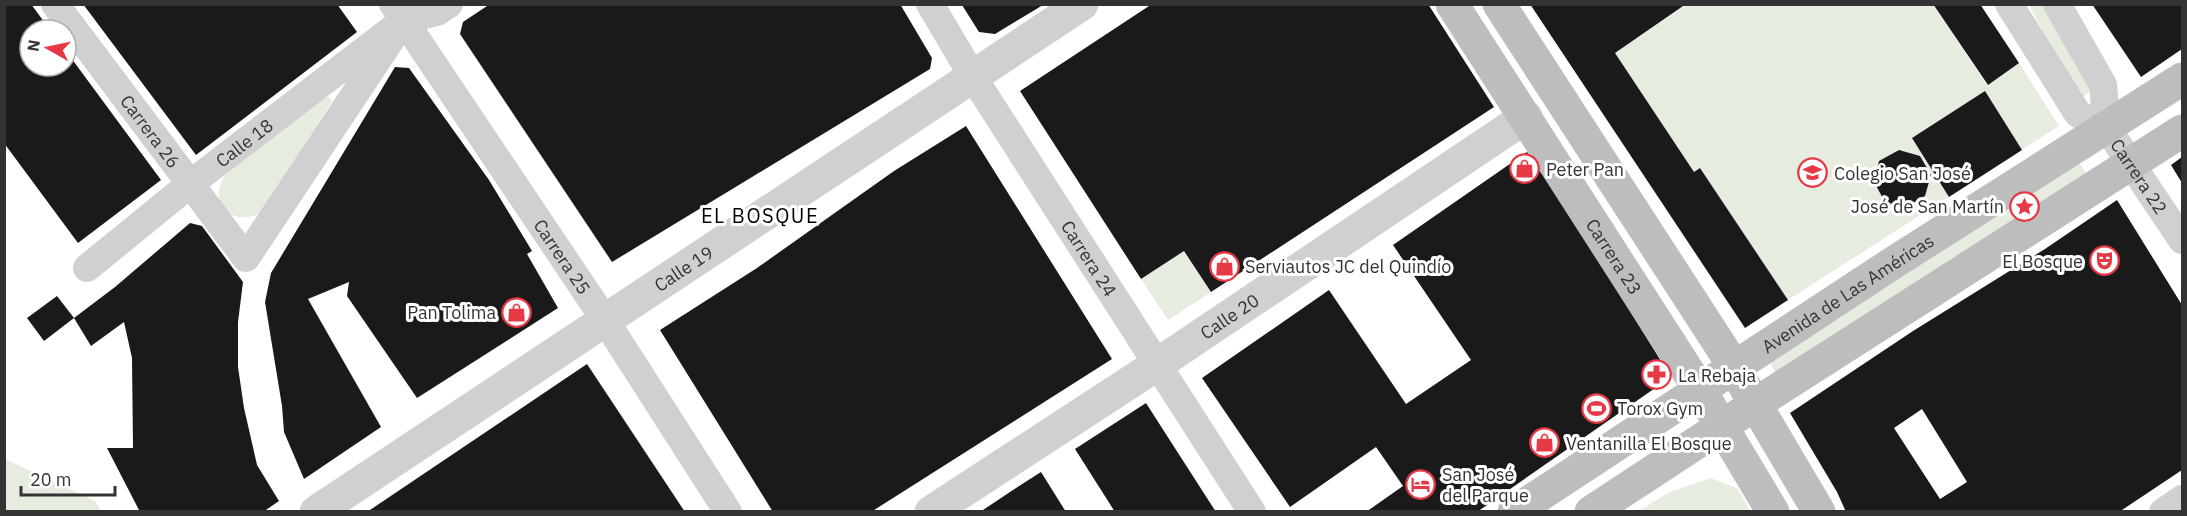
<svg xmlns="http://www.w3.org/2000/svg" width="2187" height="516" font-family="'IBM Plex Sans',sans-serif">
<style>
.green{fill:#e6ecdf}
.building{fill:#1a1a1a;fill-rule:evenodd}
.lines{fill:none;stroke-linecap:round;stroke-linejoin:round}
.minor{stroke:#d0d0d0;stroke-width:28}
.tertiary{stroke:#d0d0d0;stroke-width:33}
.secondary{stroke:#bdbdbd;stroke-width:33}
.labels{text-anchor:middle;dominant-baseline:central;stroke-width:6;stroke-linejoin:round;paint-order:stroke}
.street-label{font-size:18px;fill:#333;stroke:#fff}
.poi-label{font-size:18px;fill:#333;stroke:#fff;text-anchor:start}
.neighbourhood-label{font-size:20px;letter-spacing:1.5px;fill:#000;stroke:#fff}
</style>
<rect width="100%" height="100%" fill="#fff"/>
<!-- green -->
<path class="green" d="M1686,5H1933L1987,85L2019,63L2059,126L1788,300L1700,168L1694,172L1615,53Z
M2029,5H2047L2094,89L2079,99Z
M323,95L329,97L332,101L264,211C234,230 205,203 226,174Z
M2079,162L2087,175L1776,374L1770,362Z
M1184,251L1211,292L1168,320L1141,279Z
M5,459L95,501L101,511H5Z
M1711,478L1738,489L1750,511H1638L1670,492Z"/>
<!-- building -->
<path class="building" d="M4,4H31L50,30H30V66H66V51L161,180L78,243L4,143Z
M83,4H337L357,32L196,155Z
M490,4H900L932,58L930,69L612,262L460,34L463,22Z
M1152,4H1428L1494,107L1211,292L1184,251L1141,279L1020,91Z
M1530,4H1686L1615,53L1694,172L1700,168L1788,300L1745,328Z
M1933,4H1980L2019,63L1988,85Z
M2092,4H2182V49L2141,77Z
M962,5H1043L995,34L979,32Z
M395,67L409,68L489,180L532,251L527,254L558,308L417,398L347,296L349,282L308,299L381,427L304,479L284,432L282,406L265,302L271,273Z
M1985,91L2022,150L1949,197L1912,138Z
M966,126L1112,359L871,512H773L660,330L757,268L894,171Z
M1899,150L1920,156L1931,175L1925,196L1906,207L1885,202L1874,182L1879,161Z
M1527,152L1570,215L1671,377L1477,512H1366L1403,486L1376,447L1290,507L1202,378L1329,290L1406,404L1471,360L1393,245Z
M2182,157V183L2171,165Z
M2117,200L2182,305V470L2119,512H1846L1837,492L1790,413L1913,331L2045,249ZM1922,409L1967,482L1940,499L1894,428Z
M190,223L202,226L243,282L238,322V367L244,408L257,465L279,501L263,512H140L107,448H133L132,358L124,322L91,346L74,318L115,287Z
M57,296L74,318L44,341L27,318Z
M587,364L685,512H367L538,397Z
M1146,403L1171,442L1216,512H1115L1075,449Z
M1041,472L1066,512H980L1013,490Z"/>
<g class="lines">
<!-- minor -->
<g class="minor">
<path id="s1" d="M55,4L246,258L404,20"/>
<path id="s2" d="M393,4L605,320L728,512"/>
<path id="s3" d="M930,4L973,77L1252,512"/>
<path id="s4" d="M2009,4L2078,114L2107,128L2182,240"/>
<path d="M2057,4L2103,85L2107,128"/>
<path id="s5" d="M87,268L190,184L404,20L437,12L449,4"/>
<path d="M2163,512L2182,499"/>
</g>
<!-- tertiary -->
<g class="tertiary">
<path id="s6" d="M316,512L1082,4"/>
<path id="s7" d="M931,512L1158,364L1526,117"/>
</g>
<!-- secondary -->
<g class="secondary">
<path id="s8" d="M1452,4L1700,390L1773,512"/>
<path d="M1499,4L1724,351L1819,512"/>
<path id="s9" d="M1514,512L1896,261L2182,79"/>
<path d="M1591,512L1774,392L2182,131"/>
</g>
</g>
<!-- icons -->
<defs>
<symbol id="shop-ring" viewBox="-11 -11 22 22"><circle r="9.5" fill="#fff" stroke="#e63946" stroke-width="1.5"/><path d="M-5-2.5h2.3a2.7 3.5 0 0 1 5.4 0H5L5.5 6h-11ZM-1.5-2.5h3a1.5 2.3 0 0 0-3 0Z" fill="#e63946"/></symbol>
<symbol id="university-ring" viewBox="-11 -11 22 22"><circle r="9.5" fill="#fff" stroke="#e63946" stroke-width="1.5"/><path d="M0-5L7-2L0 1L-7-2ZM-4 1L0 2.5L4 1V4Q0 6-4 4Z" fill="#e63946"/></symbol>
<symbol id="sight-ring" viewBox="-11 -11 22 22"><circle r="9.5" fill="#fff" stroke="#e63946" stroke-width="1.5"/><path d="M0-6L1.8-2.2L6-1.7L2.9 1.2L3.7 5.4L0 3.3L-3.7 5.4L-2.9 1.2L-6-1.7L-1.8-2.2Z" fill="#e63946"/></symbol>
<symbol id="theatre-ring" viewBox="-11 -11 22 22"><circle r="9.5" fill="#fff" stroke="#e63946" stroke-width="1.5"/><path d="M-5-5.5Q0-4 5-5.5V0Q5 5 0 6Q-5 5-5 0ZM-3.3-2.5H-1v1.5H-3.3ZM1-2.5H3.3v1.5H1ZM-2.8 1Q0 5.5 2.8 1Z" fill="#e63946"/></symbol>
<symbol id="pharmacy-ring" viewBox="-11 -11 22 22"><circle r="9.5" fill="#fff" stroke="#e63946" stroke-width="1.5"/><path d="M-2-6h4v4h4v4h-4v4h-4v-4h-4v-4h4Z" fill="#e63946"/></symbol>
<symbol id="stadium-ring" viewBox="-11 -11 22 22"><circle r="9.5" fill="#fff" stroke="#e63946" stroke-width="1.5"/><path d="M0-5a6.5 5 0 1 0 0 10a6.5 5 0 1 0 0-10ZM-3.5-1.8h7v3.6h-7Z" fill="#e63946"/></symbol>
<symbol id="hotel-ring" viewBox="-11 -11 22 22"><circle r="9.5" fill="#fff" stroke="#e63946" stroke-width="1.5"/><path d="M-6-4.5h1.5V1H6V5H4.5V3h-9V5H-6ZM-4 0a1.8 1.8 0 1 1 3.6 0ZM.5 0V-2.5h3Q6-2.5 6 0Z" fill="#e63946"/></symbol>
</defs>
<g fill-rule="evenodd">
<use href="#shop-ring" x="1508" y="152" width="33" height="33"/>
<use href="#university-ring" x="1796" y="156" width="33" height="33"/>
<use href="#sight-ring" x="2008" y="190" width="33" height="33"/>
<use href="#theatre-ring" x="2088" y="244" width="33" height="33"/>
<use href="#shop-ring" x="1208" y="250" width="33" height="33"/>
<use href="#shop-ring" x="500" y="296" width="33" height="33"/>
<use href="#pharmacy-ring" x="1640" y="358" width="33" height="33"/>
<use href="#stadium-ring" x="1580" y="392" width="33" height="33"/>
<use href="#shop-ring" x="1528" y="426" width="33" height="33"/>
<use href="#hotel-ring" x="1404" y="468" width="33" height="33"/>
</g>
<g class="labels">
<!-- street labels -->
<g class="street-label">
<text stroke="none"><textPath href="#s1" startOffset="159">Carrera 26</textPath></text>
<text stroke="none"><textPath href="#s5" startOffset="201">Calle 18</textPath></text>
<text stroke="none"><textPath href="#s4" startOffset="220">Carrera 22</textPath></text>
<text stroke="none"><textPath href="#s2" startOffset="304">Carrera 25</textPath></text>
<text stroke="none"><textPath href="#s8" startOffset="300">Carrera 23</textPath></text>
<text stroke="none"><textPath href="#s3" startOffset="300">Carrera 24</textPath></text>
<text stroke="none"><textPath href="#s6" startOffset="441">Calle 19</textPath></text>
<text stroke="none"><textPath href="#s9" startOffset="399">Avenida de Las Américas</textPath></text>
<text stroke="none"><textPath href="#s7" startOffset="357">Calle 20</textPath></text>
</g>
<!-- poi labels -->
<g class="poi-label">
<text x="1546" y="169">Peter Pan</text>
<text x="1834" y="173">Colegio San José</text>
<text x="2004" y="206" text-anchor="end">José de San Martín</text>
<text x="2083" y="261" text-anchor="end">El Bosque</text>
<text x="1245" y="266">Serviautos JC del Quindío</text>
<text x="496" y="312" text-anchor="end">Pan Tolima</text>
<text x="1678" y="375">La Rebaja</text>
<text x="1617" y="408">Torox Gym</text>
<text x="1566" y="443">Ventanilla El Bosque</text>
<text x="1442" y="474">San José<tspan x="1442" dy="21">del Parque</tspan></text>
</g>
<!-- neighbourhood labels -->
<g class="neighbourhood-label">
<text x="760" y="215">EL BOSQUE</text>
</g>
</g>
<!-- border -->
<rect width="2187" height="516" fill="none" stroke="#333333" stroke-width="12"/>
<!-- north arrow -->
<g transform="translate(48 48) rotate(279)"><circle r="28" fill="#ffffff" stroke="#adadad" stroke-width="1.5"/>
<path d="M0-4.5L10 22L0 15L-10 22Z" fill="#e63946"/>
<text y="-9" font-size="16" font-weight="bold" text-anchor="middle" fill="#333333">N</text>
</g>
<!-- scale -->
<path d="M21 486v9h94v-9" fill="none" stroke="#333333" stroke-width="3"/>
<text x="30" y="486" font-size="18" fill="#333333" stroke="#ffffff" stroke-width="4.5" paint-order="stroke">20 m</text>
</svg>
